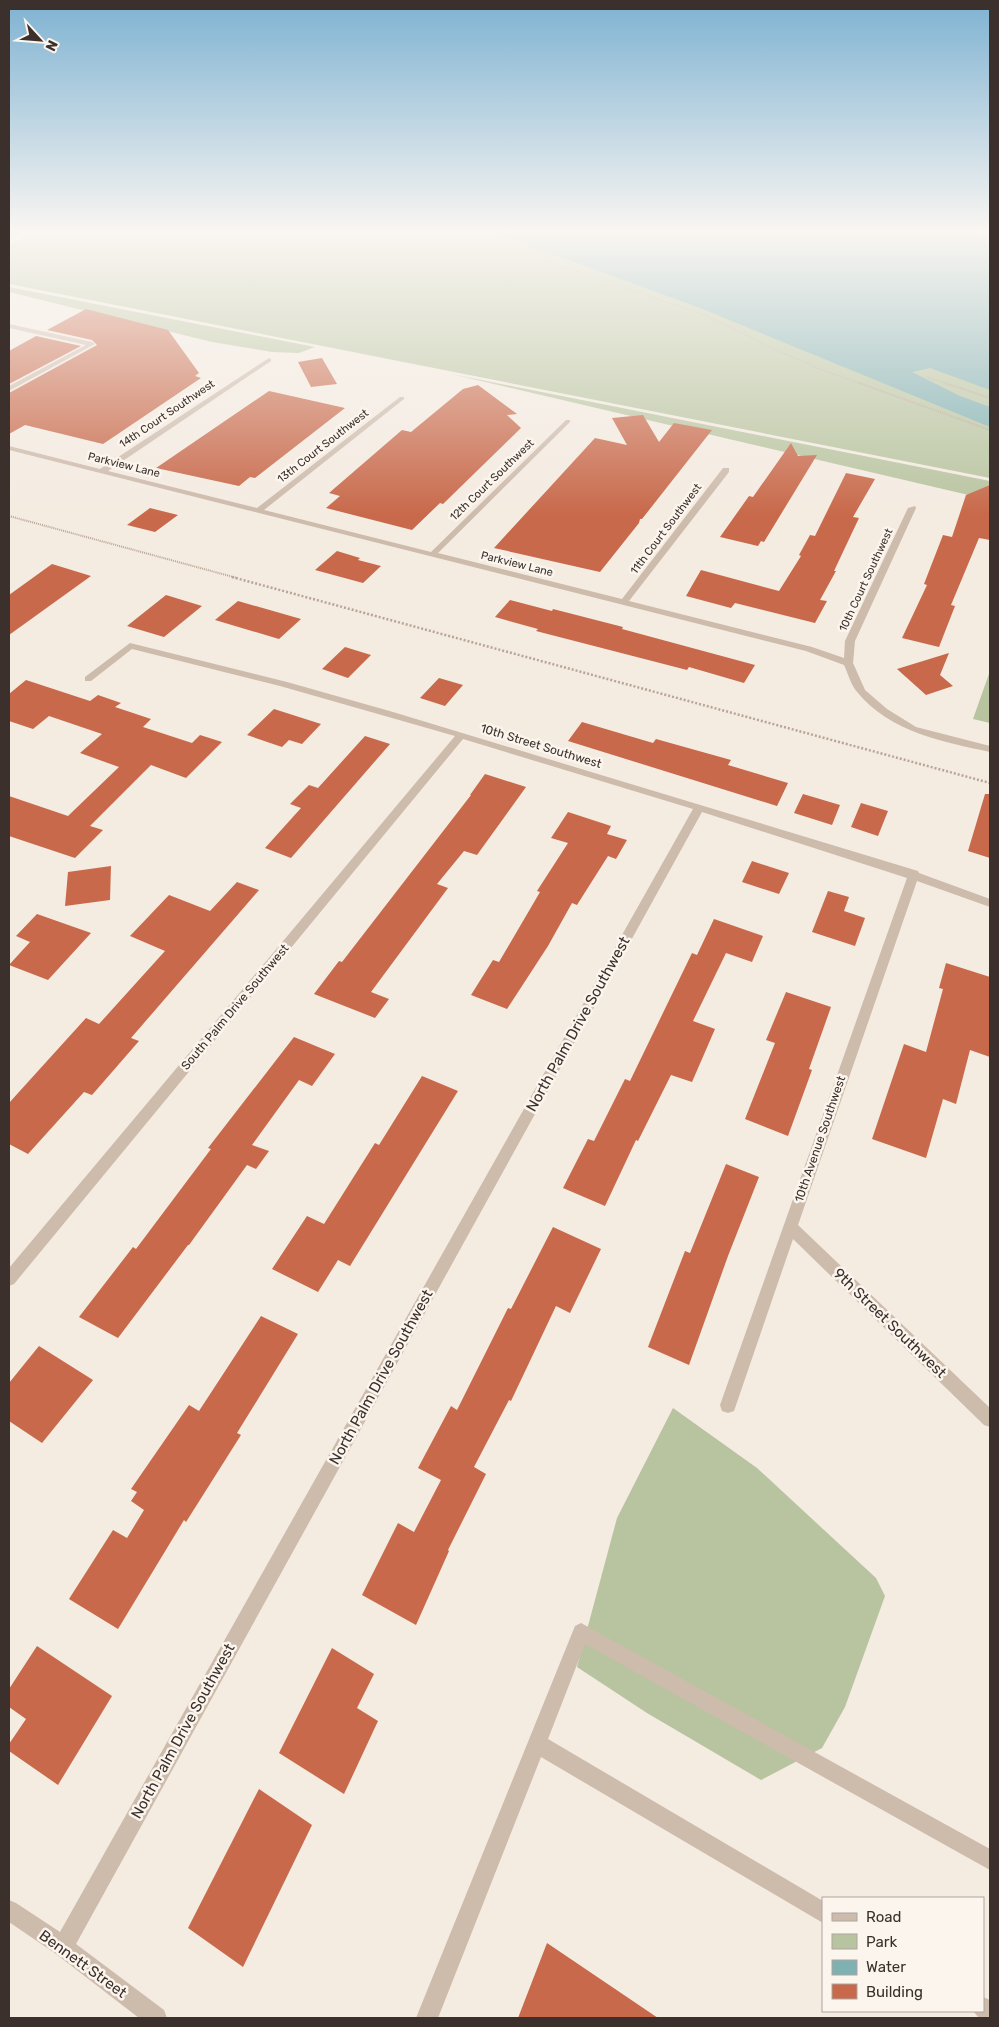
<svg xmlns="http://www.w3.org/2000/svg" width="999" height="2027" font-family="Rubik,sans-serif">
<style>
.green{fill:#b8c4a0}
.water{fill:#7fb0b2}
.building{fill:#c8694b}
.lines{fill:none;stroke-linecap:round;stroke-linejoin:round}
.path-far2{stroke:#b9a596;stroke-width:1;stroke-dasharray:1 1;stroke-linecap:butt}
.path-far1{stroke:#b9a596;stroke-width:2;stroke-dasharray:1 1;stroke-linecap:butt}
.path{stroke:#b9a596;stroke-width:2.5;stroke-dasharray:2 2;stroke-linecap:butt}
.minor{fill:#cdbbac;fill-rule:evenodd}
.labels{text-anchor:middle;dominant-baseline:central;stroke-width:5;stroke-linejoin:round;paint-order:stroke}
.far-street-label{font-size:11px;fill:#3b302b;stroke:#fbf5ee}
.street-label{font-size:12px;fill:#3b302b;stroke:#fbf5ee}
.near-street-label{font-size:15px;fill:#3b302b;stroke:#fbf5ee}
</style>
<rect width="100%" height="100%" fill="#f4ebe1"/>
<!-- green -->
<path class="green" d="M40,231H990V478L9,284V244Z
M9,287L315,347L299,353L272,352L212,342L9,292Z
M451,374L990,481V500Z
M990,671V723L973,719Z
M673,1408L757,1468L876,1578L885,1596L845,1707L822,1748L761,1780L647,1713L577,1667L617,1518Z"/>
<!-- water -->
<path class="water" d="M489,231H971L990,237V390L930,368L912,372L960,396L990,407V427L700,308Z"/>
<!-- building -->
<path class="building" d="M86,309L168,330L199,373L195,376L201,378L103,444L25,425L9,434V393L97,345L92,340L47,330Z
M36,336L81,346L9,384V351Z
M322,358L337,384L311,387L298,362Z
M478,385L517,414L507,415L521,428L443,504L440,503L412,530L326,508L340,496L329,493L402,430L411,432L463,389Z
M269,391L345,408L255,478L250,477L239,486L156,468Z
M643,415L659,442L674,423L712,430L642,519H640L639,523L600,572L494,548L595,438L627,445L612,418Z
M791,443L798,456L817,455L764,542L761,541L758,546L720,537L749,496L753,497Z
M846,473L875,479L853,517L859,518L834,571H836L820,600L827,601L815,623L735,603L731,608L686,596L701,570L779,591L801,556L799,555L810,535L815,536Z
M990,485V540L979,538L951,605L955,606L939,647L902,638L927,585L924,584L943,535L952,537L966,495Z
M150,508L178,515L155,532L127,525Z
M337,551L360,558L358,560L381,566L363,583L315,570Z
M52,564L91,576L9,635V595Z
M166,595L202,606L164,637L127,626Z
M510,600L552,611L553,609L623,627L622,629L755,665L744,683L689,667L687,670L536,631L538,629L495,617Z
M238,601L301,619L279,639L215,620Z
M345,647L371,655L348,678L322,669Z
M949,653L940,675L953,686L926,695L897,669Z
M439,678L463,685L445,706L420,698Z
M26,680L90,701L98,695L121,703L115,707L151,719L143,727L192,743L200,735L222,742L186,778L151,765L90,826L103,830L75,858L9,836V796L68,816L119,767L80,753L102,734L49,716L33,729L9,721V694Z
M274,709L321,724L302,744L289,740L282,747L247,735Z
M582,722L653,743L656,739L731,760L728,765L788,783L777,806L568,741Z
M365,736L390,744L291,858L265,848L301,808L290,804L309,785L318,788Z
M485,774L526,787L477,855L464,851L437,884L448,888L371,992L389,999L375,1018L314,994L339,961L342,962L471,795H470Z
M803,794L840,805L832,825L794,813Z
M985,794H990V858L968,851Z
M861,803L888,811L878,836L851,827Z
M568,812L611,826L607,834L627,840L616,859L608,856L577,905L572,903L548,946L507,1009L471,995L493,960L499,962L540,892L537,891L568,843L551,838Z
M752,861L789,873L779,894L742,882Z
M111,866L110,900L65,906L68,872Z
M237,882L259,890L131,1038L139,1041L92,1095L84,1092L28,1154L9,1144V1103L86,1018L99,1024L165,951L130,936L169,895L210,911Z
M828,891L849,897L844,911L865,918L855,946L812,932Z
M37,914L91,933L48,980L9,965L30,942L16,936Z
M714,919L763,936L752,962L726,953L693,1021L715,1029L692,1082L671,1075L638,1141L636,1140L605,1206L563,1188L588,1139L594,1141L625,1079L630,1081L692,953L697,955Z
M946,963L990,977V1057L970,1050L956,1104L943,1099L926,1158L872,1139L904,1044L926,1052L943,989L939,988Z
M786,992L831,1007L809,1069L812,1070L788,1136L745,1119L775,1043L766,1040Z
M294,1037L335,1054L312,1086L299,1080L252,1145L269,1151L256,1169L247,1165L189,1245H188L118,1338L79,1317L133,1247L136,1249L211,1149L208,1148Z
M422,1076L458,1091L350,1266L338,1260L318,1292L272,1269L307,1216L324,1224L375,1143L379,1145Z
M726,1164L759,1177L728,1256L689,1365L648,1347L685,1251L690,1253Z
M553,1227L601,1249L570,1313L556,1306L511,1401L509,1400L474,1467L486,1474L448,1550L449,1551L416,1625L362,1595L398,1523L414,1532L441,1480L418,1468L451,1406L457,1410L508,1308L511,1309Z
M261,1316L298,1334L237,1433L241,1435L186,1522L184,1520L118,1629L69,1599L113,1530L127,1538L144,1510L131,1501L137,1492L131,1489L189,1405L199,1411Z
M39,1346L93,1380L42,1443L9,1421V1383Z
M37,1646L112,1696L58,1785L9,1751V1744L26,1719L9,1707V1689Z
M332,1648L374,1674L357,1708L378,1721L344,1794L279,1753Z
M259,1789L312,1825L243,1967L188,1928Z
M547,1943L658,2018H518Z"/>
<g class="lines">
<!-- path-far2 -->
<path class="path-far2" d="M476,231L531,256L710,317L769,347L827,372L862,384
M926,377L949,384"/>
<!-- path-far1 -->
<path class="path-far1" d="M859,383L990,430
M945,383L990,398
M9,516L237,578"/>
<!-- path -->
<path class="path" d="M232,577L990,783"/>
<!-- minor -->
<path class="minor" d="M18,231H25L9,239V235Z
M9,324L92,342L95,344L9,391V386L86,345L9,328Z
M269,358L271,359V361L108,471L257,508L400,397H404V399L264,510L431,552L566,420H570V422L438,553L622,599L723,468H729V472L629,601L812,647L844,658L845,641L908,508L915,506L916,508L855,641L853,663L865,690L887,709L916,727L990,746V752C944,742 890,732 858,693C851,686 848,673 844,665L806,651L9,450V446L100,469Z
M130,643L287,682L393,712L918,871L919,873L990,899V907L917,881L798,1225L990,1408V1427L984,1425L793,1239L734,1411L728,1413L722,1411L720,1405L907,878L702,812L76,1944L164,2010L167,2018H139L56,1954L9,1922V1900L16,1903L60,1932L693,809L463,739L14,1284L9,1286V1268L455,736L280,686L132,649L91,681H85V677Z
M581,1623L990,1849V1870L585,1644L548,1739L823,1901V1923L541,1757L438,2018H416L575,1626Z
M983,1997L990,2000V2018H979L973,2011H983Z"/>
</g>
<!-- sky -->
<linearGradient id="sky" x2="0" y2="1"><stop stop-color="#7eb2d2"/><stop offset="0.45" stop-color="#faf6f2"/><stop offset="1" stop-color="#faf6f2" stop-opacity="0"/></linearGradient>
<rect width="999" height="515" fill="url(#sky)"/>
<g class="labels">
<!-- far-street labels -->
<g class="far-street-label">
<text transform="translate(167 414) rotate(-34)">14th Court Southwest</text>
<text transform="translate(323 446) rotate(-38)">13th Court Southwest</text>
<text transform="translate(124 465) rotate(14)">Parkview Lane</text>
<text transform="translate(492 480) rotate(-44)">12th Court Southwest</text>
<text transform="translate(666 529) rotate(-53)">11th Court Southwest</text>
<text transform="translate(517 564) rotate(14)">Parkview Lane</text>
<text transform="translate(866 580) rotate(-65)">10th Court Southwest</text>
</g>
<!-- street labels -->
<g class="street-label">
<text transform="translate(541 746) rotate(17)">10th Street Southwest</text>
<text transform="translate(235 1007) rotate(-50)">South Palm Drive Southwest</text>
<text transform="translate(820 1139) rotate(-71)">10th Avenue Southwest</text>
</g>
<!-- near-street labels -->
<g class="near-street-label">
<text transform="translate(578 1024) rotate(-61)">North Palm Drive Southwest</text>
<text transform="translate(890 1323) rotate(44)">9th Street Southwest</text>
<text transform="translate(381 1377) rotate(-61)">North Palm Drive Southwest</text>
<text transform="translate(183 1731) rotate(-61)">North Palm Drive Southwest</text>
<text transform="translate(83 1964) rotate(36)">Bennett Street</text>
</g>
</g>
<!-- border -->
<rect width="999" height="2027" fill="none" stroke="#3b302b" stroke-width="20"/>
<!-- legend -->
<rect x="822" y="1897" width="162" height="115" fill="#fbf5ee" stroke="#aea6a0"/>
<rect x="832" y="1913" width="25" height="8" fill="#cdbbac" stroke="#aea6a0"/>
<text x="866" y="1922" font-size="15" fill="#3b302b">Road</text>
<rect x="832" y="1934" width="25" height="15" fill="#b8c4a0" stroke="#aea6a0"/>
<text x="866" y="1947" font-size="15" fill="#3b302b">Park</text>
<rect x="832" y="1960" width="25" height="15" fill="#7fb0b2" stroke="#aea6a0"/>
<text x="866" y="1972" font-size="15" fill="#3b302b">Water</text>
<rect x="832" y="1984" width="25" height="15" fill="#c8694b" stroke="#aea6a0"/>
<text x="866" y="1997" font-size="15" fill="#3b302b">Building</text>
<!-- north arrow -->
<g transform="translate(40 40) rotate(116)" stroke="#fbf5ee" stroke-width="4" paint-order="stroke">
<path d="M0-4L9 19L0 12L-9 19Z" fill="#3b302b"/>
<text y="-8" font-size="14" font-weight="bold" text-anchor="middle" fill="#3b302b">N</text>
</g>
</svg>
